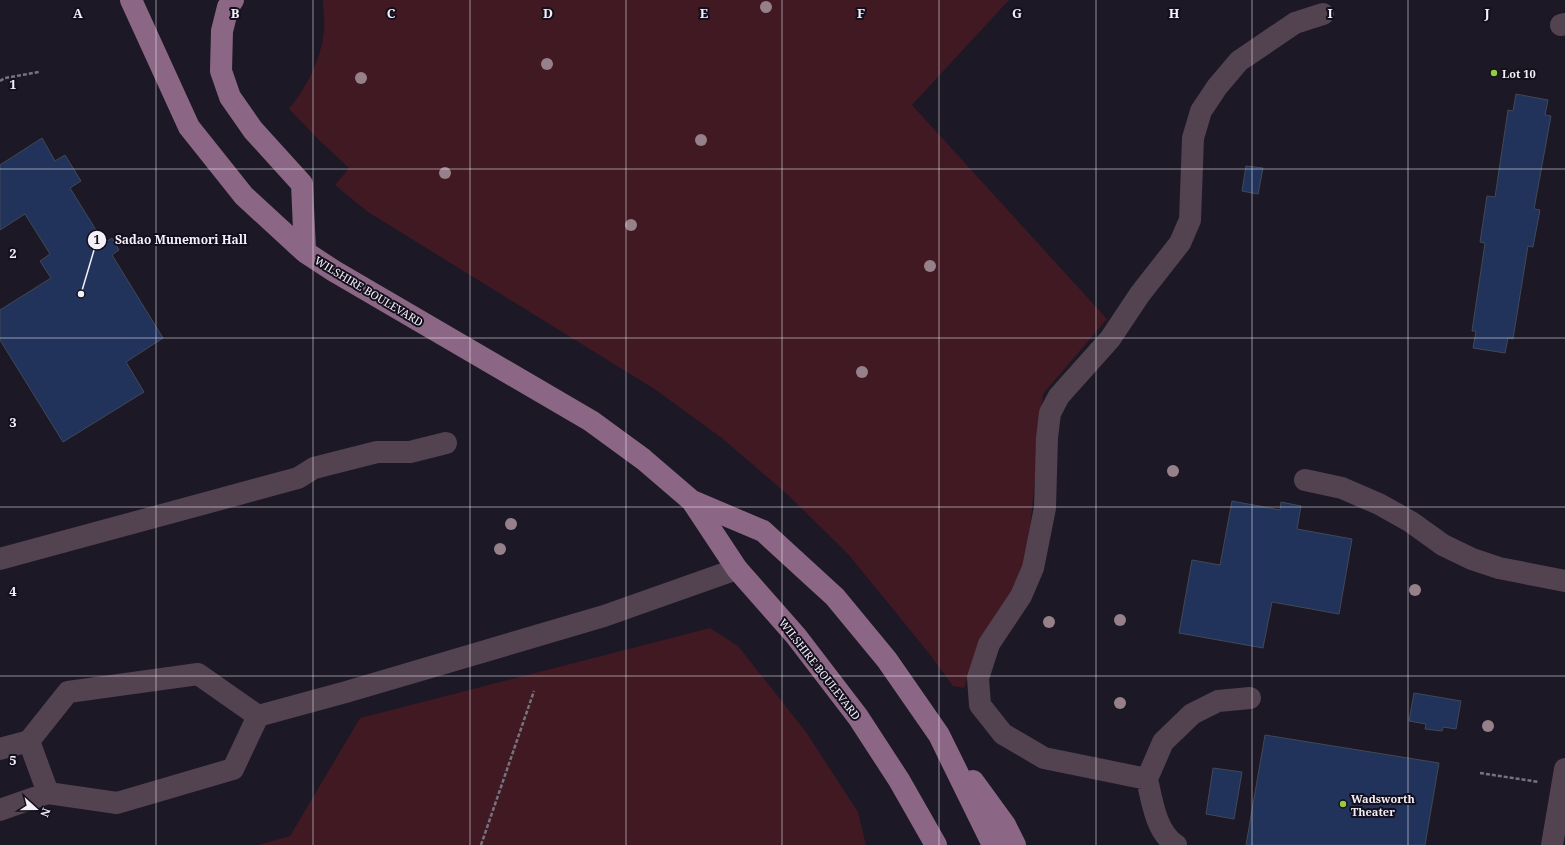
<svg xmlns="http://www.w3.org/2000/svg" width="1565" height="845" font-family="'Noto Serif',serif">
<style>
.green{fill:#401923}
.building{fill:#21335b;stroke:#414857}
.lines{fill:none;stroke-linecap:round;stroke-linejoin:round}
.path{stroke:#76737f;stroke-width:2.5;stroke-dasharray:4 2;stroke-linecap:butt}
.minor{stroke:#534250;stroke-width:22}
.major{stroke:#8c6785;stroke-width:22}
.tree{fill:#968089}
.grid{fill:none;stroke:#f3f0fa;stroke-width:1;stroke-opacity:0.55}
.poi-dot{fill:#94cc3c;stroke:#130f1c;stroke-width:1.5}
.labels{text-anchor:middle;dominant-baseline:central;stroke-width:4;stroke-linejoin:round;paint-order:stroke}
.poi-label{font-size:11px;font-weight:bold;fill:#f3f0fa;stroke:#130f1c;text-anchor:start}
.street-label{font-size:11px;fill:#f3f0fa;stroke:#130f1c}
.grid-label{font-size:13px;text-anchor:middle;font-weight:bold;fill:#f3f0fa;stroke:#130f1c;stroke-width:4;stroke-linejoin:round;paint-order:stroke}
.leader{fill:none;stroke:#f3f0fa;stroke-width:1.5}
.callout-dot{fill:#f3f0fa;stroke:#130f1c;stroke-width:1.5}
.mark-label{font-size:12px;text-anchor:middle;font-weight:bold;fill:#111}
.callout-label{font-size:12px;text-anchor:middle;font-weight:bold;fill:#f3f0fa;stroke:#130f1c;stroke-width:4;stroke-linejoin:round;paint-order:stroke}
</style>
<rect width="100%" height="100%" fill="#1c1825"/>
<!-- green -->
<path class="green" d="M323,0H1009L912,105L1107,319L1043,394L1028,551L1016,588L977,650L964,688L953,686L928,652L848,554L788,495L723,439L656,390L368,212L335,185L349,168L320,141L289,109C307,87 321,59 324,31C325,21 323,10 323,0Z
M710,628L738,646L806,732L858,812L866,845H258L290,836L360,718Z"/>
<!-- building -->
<path class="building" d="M1516,94L1548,100L1545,115L1551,116L1534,209L1540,210L1533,247L1528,246L1513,339L1508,338L1505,353L1473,348L1476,331H1472L1485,243L1480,242L1487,196L1495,197L1508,110L1513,111Z
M42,138L55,161L65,155L81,181L70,188L104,243L112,238L119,250L112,255L163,338L126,362L144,392L63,442L0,340V310L51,278L40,261L50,254L25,214L0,230V165Z
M1246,166L1263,168L1258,194L1242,191Z
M1232,501L1280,510L1281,502L1301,506L1297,529L1352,539L1339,614L1272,602L1263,648L1179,633L1192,560L1220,565Z
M1414,693L1461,701L1456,729L1443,727L1442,731L1425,729L1426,724L1409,721Z
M1265,735L1439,763L1425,845H1246Z
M1213,768L1242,772L1234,819L1206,814Z"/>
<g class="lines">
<!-- path -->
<path class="path" d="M0,81L5,78L39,72
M1480,773L1539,782
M481,845L534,691"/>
<!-- minor -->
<path class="minor" d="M1561,25L1565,24
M1305,480L1342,488L1379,504L1411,522L1443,545L1472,559L1499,568L1565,581
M0,559L298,478L314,468L377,452H410L446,443
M258,716L198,674L68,692L29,741L48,793L117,803L233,769L258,716L346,692L604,616L737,569
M0,749L29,741
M1147,779L1163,742L1192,714L1218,701L1250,698
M0,810L48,793
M1176,845C1156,832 1152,801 1147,779L1044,758L1003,734L980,705L978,678L989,644L1021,596L1033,568L1045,508L1047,438L1050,413L1059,396L1110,339L1140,294L1180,243L1190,220L1193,138L1201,111L1217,87L1239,61L1295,23L1323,14
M1552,845L1565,769"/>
<!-- major -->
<path class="major" d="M131,0L189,127L244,196L305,252L334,271L591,421L643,459L692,501L737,569L796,636L858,717L899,780L936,845
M233,0L228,7L222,31L221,71L230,97L253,130L302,184L305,252
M692,501L763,531L835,597L887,660L939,735L993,845
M973,781L1005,825L1015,845"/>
</g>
<!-- trees -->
<g class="tree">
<circle cx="766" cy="7" r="6"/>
<circle cx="547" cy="64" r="6"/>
<circle cx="361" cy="78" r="6"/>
<circle cx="701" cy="140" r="6"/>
<circle cx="445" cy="173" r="6"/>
<circle cx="631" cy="225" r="6"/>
<circle cx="930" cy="266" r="6"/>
<circle cx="862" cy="372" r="6"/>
<circle cx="1173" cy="471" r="6"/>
<circle cx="511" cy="524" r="6"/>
<circle cx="500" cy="549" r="6"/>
<circle cx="1415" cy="590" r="6"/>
<circle cx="1120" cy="620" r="6"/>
<circle cx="1049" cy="622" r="6"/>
<circle cx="1120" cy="703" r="6"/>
<circle cx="1488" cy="726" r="6"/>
</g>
<!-- grid -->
<path class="grid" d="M156,0V845M313,0V845M470,0V845M626,0V845M782,0V845M939,0V845M1096,0V845M1252,0V845M1408,0V845M0,169H1565M0,338H1565M0,507H1565M0,676H1565"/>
<!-- markers -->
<g class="poi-dot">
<circle cx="1494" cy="73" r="4"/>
<circle cx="1343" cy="804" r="4"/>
</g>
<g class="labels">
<!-- poi labels -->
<g class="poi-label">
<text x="1502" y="73">Lot 10</text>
<text x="1351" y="798">Wadsworth<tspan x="1351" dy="13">Theater</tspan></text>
</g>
<!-- street labels -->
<g class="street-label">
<text transform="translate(369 291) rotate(31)">WILSHIRE BOULEVARD</text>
<text transform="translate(820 669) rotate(52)">WILSHIRE BOULEVARD</text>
</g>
</g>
<g class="grid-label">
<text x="78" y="18">A</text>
<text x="235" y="18">B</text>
<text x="391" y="18">C</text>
<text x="548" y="18">D</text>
<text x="704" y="18">E</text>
<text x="861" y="18">F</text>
<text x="1017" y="18">G</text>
<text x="1174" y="18">H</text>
<text x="1330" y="18">I</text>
<text x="1487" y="18">J</text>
<text x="13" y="89">1</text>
<text x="13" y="258">2</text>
<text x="13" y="427">3</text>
<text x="13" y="596">4</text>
<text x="13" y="765">5</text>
</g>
<!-- callouts -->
<path class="leader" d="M81 294L97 240"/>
<g class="callout-dot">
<circle cx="81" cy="294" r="4"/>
<circle cx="97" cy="240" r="10"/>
</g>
<g class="mark-label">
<text x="97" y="244">1</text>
</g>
<g class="callout-label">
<text x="181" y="244">Sadao Munemori Hall</text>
</g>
<!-- north arrow -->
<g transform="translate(36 809) rotate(111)" stroke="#130f1c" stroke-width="3" paint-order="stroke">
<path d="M0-3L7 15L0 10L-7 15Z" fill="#f3f0fa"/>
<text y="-6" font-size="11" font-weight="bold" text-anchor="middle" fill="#f3f0fa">N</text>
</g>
</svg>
